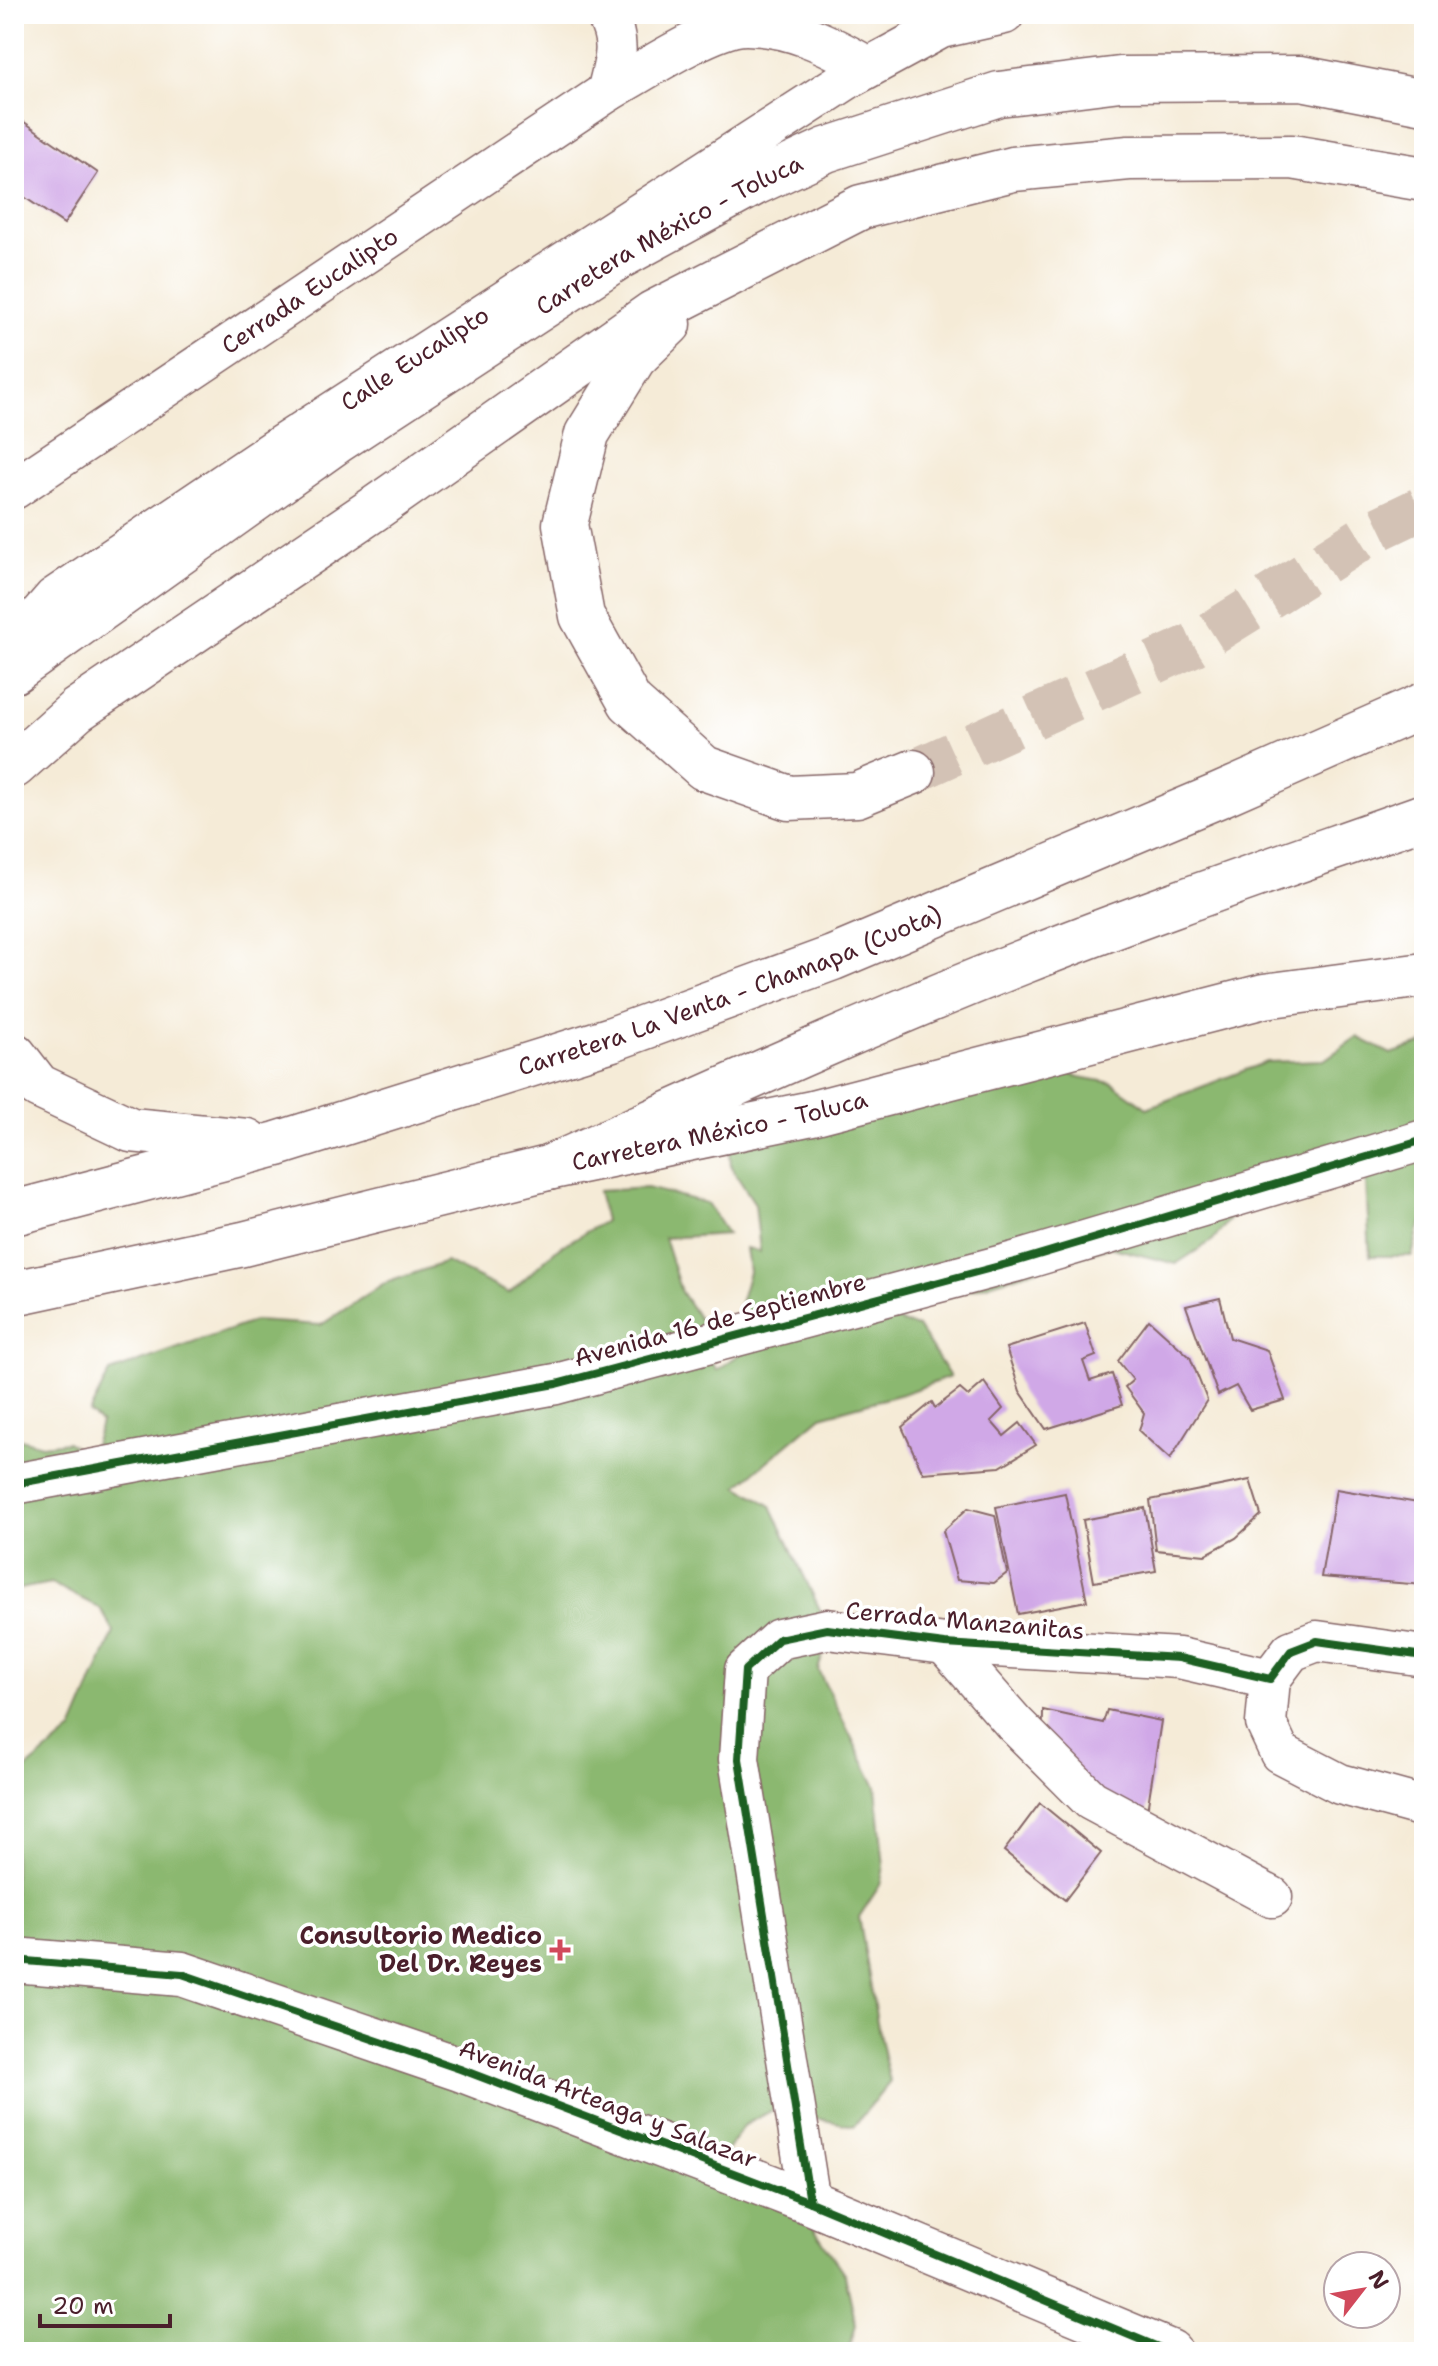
<svg xmlns="http://www.w3.org/2000/svg" width="1438" height="2366" font-family="'Shantell Sans',sans-serif">
<style>
.forest{fill:#8bb870;stroke:#6a6c4e;stroke-width:2}
.building{fill:#d0a8e7}
.lines{fill:none;stroke-linecap:round;stroke-linejoin:round}
.highway-tunnel{stroke:#d3c2b5;stroke-width:44;stroke-dasharray:44 22;stroke-linecap:butt}
.street-casing{stroke:#866667;stroke-width:43}
.secondary-casing{stroke:#866667;stroke-width:47}
.primary-casing{stroke:#866667;stroke-width:47}
.highway-casing{stroke:#866667;stroke-width:47}
.street{stroke:#fff;stroke-width:40}
.secondary{stroke:#fff;stroke-width:44}
.primary{stroke:#fff;stroke-width:44}
.highway{stroke:#fff;stroke-width:44}
.cycleway-casing{stroke:#fff;stroke-width:13}
.cycleway{stroke:#1b5e20;stroke-width:8}
.poi-dot{fill:#d1495b;stroke:#fff;stroke-width:3}
.labels{text-anchor:middle;dominant-baseline:central;stroke-width:7;stroke-linejoin:round;paint-order:stroke}
.street-label{font-size:24px;fill:#4a1f2b;stroke:#fff}
.poi-label{font-size:24px;font-weight:bold;fill:#4a1f2b;stroke:#fff;text-anchor:end}
</style>
<rect width="100%" height="100%" fill="#fff"/>
<filter id="ink" filterUnits="userSpaceOnUse"><feTurbulence type="fractalNoise" baseFrequency=".0125" numOctaves="2"/><feDisplacementMap in="SourceGraphic" scale="16" xChannelSelector="R" yChannelSelector="G"/><feConvolveMatrix kernelMatrix="1 2 1 2 8 2 1 2 1" color-interpolation-filters="sRGB"/></filter>
<filter id="wash" filterUnits="userSpaceOnUse"><feTurbulence type="fractalNoise" baseFrequency=".006" numOctaves="4" result="noise"/><feDisplacementMap in="SourceGraphic" scale="32" xChannelSelector="R" yChannelSelector="G"/><feGaussianBlur stdDeviation="1.8" result="paint"/><feColorMatrix in="noise" values="0 0 0 0 0 0 0 0 0 0 0 0 0 0 0 0 0 1.4 0 .05"/><feComposite in="paint" operator="in"/></filter>
<g filter="url(#wash)">
<rect width="100%" height="100%" fill="#f5ebd7"/>
<!-- forest -->
<path class="forest" d="M1357,1037L1391,1054L1424,1043V1219L1418,1231L1412,1256H1370L1366,1182L1361,1174L1253,1191L1213,1240L1176,1264L1109,1247L889,1315L905,1324L918,1327L950,1377L902,1394L821,1416L738,1486L771,1506L830,1631L818,1670L876,1787L884,1867L880,1885L859,1917L879,2034L890,2082L854,2126L815,2118L778,2107L743,2126L725,2154L791,2194L845,2275L856,2324L849,2352H14V1967L55,1951L14,1936V1779L72,1731L114,1632L100,1608L51,1583L14,1590V1437L42,1445L67,1442L90,1457L101,1423L89,1413L110,1372L255,1321L321,1325L383,1284L446,1262L509,1293L558,1248L605,1221L598,1191L647,1188L707,1203L727,1234L664,1238L681,1292L701,1322L696,1338L717,1370L747,1349L738,1310L749,1272L746,1248L760,1252L755,1204L731,1167L729,1138L1030,1078L1044,1082L1060,1071L1080,1077L1112,1083L1147,1108L1266,1062L1324,1060Z"/>
<g id="blocks">
<!-- building -->
<path class="building" d="M14,115L98,173L64,224L14,190Z
M1220,1298L1230,1338L1267,1350L1285,1400L1250,1410L1236,1386L1218,1395L1186,1306Z
M1149,1320L1190,1357L1207,1400L1170,1459L1139,1431L1144,1413L1125,1387L1133,1380L1118,1361Z
M1085,1323L1096,1356L1083,1361L1090,1381L1112,1374L1122,1405L1046,1429L1020,1391L1006,1348Z
M984,1382L1003,1409L991,1421L1004,1436L1020,1423L1036,1445L1000,1467L923,1473L902,1427L932,1402L935,1408L960,1389L968,1396Z
M1250,1480L1261,1515L1236,1538L1205,1555L1156,1550L1150,1500Z
M1336,1489L1424,1504V1585L1321,1577Z
M1065,1493L1087,1601L1018,1614L996,1507Z
M968,1508L995,1515L1007,1573L994,1583L957,1580L943,1531Z
M1145,1508L1156,1571L1094,1582L1083,1520Z
M1043,1710L1103,1723L1107,1710L1161,1721L1146,1818L1042,1778Z
M1040,1803L1101,1853L1065,1900L1004,1851Z"/>
</g>
</g>
<g filter="url(#ink)">
<use href="#blocks" fill-opacity="0" stroke="#866667" stroke-width="2"/>
<g class="lines">
<!-- highway-tunnel -->
<path class="highway-tunnel" d="M913,772L1193,645L1374,531L1424,507"/>
<defs>
<g id="street">
<path d="M606,14C622,43 615,61 607,92"/>
<path id="s1" d="M14,489L607,92C638,74 713,25 746,25C791,25 830,45 868,67"/>
<path id="s2" d="M14,644L54,598L274,450L849,78L941,28L1004,14"/>
<path d="M14,1484L556,1384L1018,1261L1424,1140"/>
<path d="M945,1644L1014,1723L1091,1800L1272,1897"/>
<path d="M1270,1679L1266,1723L1280,1753L1340,1784L1424,1807"/>
<path d="M810,2202L739,1759L745,1670L779,1639L827,1629L945,1644L1179,1658L1270,1679L1291,1651L1317,1641L1424,1656"/>
</g>
<path id="secondary" d="M14,1960L182,1974L460,2069L810,2202L1170,2352"/>
<g id="primary">
<path id="s3" d="M14,671L337,441L617,258L755,183L826,150L999,94L1120,79L1301,78L1424,102"/>
<path id="s4" d="M14,1293L243,1244L548,1168L812,1113L1264,996L1424,975"/>
</g>
<g id="highway">
<path d="M669,324L634,358L587,434L565,524L582,616L630,702L704,768L789,798L857,795L913,772"/>
<path d="M14,766L77,710L374,509L653,313L861,207L1013,169L1129,158L1292,157L1424,179"/>
<path d="M14,1055L38,1086L131,1130L247,1141"/>
<path d="M548,1168C705,1098 861,1026 1020,963C1153,910 1289,864 1424,816"/>
<path id="s5" d="M14,1213L277,1144L612,1039L833,958L1220,795L1424,705"/>
</g>
</defs>
<!-- street casing -->
<use href="#street" class="street-casing"/>
<!-- secondary casing -->
<use href="#secondary" class="secondary-casing"/>
<!-- primary casing -->
<use href="#primary" class="primary-casing"/>
<!-- highway casing -->
<use href="#highway" class="highway-casing"/>
<!-- street -->
<use href="#street" class="street"/>
<!-- secondary -->
<use href="#secondary" class="secondary"/>
<!-- primary -->
<use href="#primary" class="primary"/>
<!-- highway -->
<use href="#highway" class="highway"/>
<defs>
<path id="cycleway" d="M14,1484L556,1384L1018,1261L1424,1140
M14,1960L182,1974L460,2069L810,2202L1170,2352
M810,2202L739,1759L745,1670L779,1639L827,1629L945,1644L1179,1658L1270,1679L1291,1651L1317,1641L1424,1656"/>
</defs>
<!-- cycleway casing -->
<use href="#cycleway" class="cycleway-casing"/>
<!-- cycleway -->
<use href="#cycleway" class="cycleway"/>
</g>
</g>
<!-- markers -->
<path class="poi-dot" d="M556 1938h8v8h8v8h-8v8h-8v-8h-8v-8h8z"/>
<g class="labels">
<!-- street labels -->
<g class="street-label">
<text stroke="none"><textPath href="#s3" startOffset="788">Carretera México - Toluca</textPath></text>
<text stroke="none"><textPath href="#s1" startOffset="356">Cerrada Eucalipto</textPath></text>
<text stroke="none"><textPath href="#s2" startOffset="494">Calle Eucalipto</textPath></text>
<text stroke="none"><textPath href="#s5" startOffset="750">Carretera La Venta - Chamapa (Cuota)</textPath></text>
<text stroke="none"><textPath href="#s4" startOffset="724">Carretera México - Toluca</textPath></text>
<text transform="translate(720 1320) rotate(-15)">Avenida 16 de Septiembre</text>
<text transform="translate(965 1621) rotate(5)">Cerrada Manzanitas</text>
<text transform="translate(608 2104) rotate(21)">Avenida Arteaga y Salazar</text>
</g>
<!-- poi labels -->
<g class="poi-label">
<text x="542" y="1936">Consultorio Medico<tspan x="542" dy="28">Del Dr. Reyes</tspan></text>
</g>
</g>
<!-- margin -->
<rect width="1438" height="2366" fill="none" stroke="#fff" stroke-width="48"/>
<!-- north arrow -->
<g transform="translate(1362 2290) rotate(59)"><circle r="38" fill="#ffffff" stroke="#b7a5aa" stroke-width="2"/>
<path d="M0-6L14 30L0 20L-14 30Z" fill="#d1495b"/>
<text y="-12" font-size="22" font-weight="bold" text-anchor="middle" fill="#4a1f2b">N</text>
</g>
<!-- scale -->
<path d="M40 2314v12h130v-12" fill="none" stroke="#4a1f2b" stroke-width="4"/>
<text x="52" y="2314" font-size="24" fill="#4a1f2b" stroke="#ffffff" stroke-width="6" paint-order="stroke">20 m</text>
</svg>
